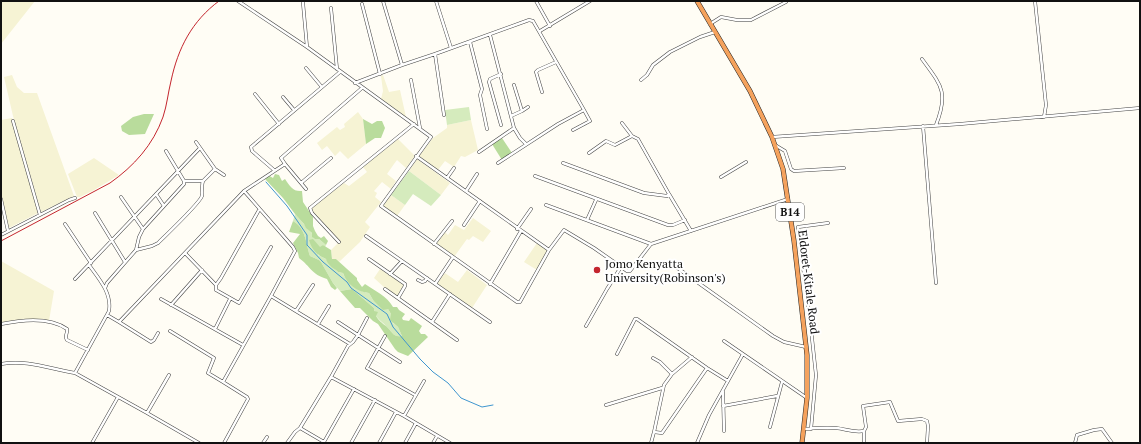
<svg xmlns="http://www.w3.org/2000/svg" width="1141" height="444" font-family="'PT Serif',serif">
<style>
.farmland{fill:#f6f3d4}
.green{fill:#d5ebbd}
.forest{fill:#b9dc9c}
.lines{fill:none;stroke-linecap:round;stroke-linejoin:round}
.stream{stroke:#3f96cf;stroke-width:1}
.minor-casing{stroke:#444;stroke-width:3.5}
.highway-casing{stroke:#222;stroke-width:5}
.minor{stroke:#fff;stroke-width:2.5}
.highway{stroke:#f5a25d;stroke-width:4}
.rail{stroke:#c4262e;stroke-width:1}
.poi-dot{fill:#c4262e;stroke:#fff;stroke-width:1.5}
.labels{text-anchor:middle;dominant-baseline:central;stroke-width:4;stroke-linejoin:round;paint-order:stroke}
.shield{fill:#fff;stroke:#585858;stroke-width:1}
.shield-label{font-size:11px;font-weight:bold;fill:#111}
.poi-label{font-size:12px;fill:#111;stroke:#fff;text-anchor:start}
.street-label{font-size:12px;fill:#111;stroke:#fff}
</style>
<rect width="100%" height="100%" fill="#fffdf5"/>
<!-- farmland -->
<path class="farmland" d="M1,1H35L1,44Z
M12,75L17,87L24,93H37L74,196L41,212L13,116L4,77Z
M383,75L389,92L400,90L406,117L381,99L383,91L381,76Z
M358,112L363,119L366,144L348,159L340,151L335,156L327,146L322,150L317,143L337,127L340,130L345,127L344,124Z
M12,118L38,213L9,228L1,192V120Z
M471,120L478,150L465,157L461,156L454,167L445,161L438,170L419,156L433,138L447,128V125Z
M398,139L415,156L406,168L397,160L394,164L387,174L396,181L391,189L382,182L374,191L377,193L375,197L381,202L365,222L370,227L360,242L339,262L336,259L332,260L331,250L340,241L312,213L311,208L344,183L349,186L367,172L363,167Z
M94,158L119,175L94,190L80,197H77L68,174Z
M417,159L450,183L441,195L409,171Z
M391,195L405,205L397,216L384,207L383,204Z
M473,218L491,231L483,242L473,236L469,240L467,239L454,257L436,244L445,232L448,235L455,225L464,230Z
M537,243L548,251L537,270L524,262Z
M1,261L54,291L49,321L37,320L1,323Z
M380,269L404,284V286L397,296L385,288L374,278Z
M467,270L487,285L472,308L438,285V282L445,273L458,282Z"/>
<!-- green -->
<path class="green" d="M469,107L471,120L447,125L445,110Z
M409,171L441,195L431,206L413,194L405,205L391,195Z
M295,214C303,222 309,231 317,239H319L326,245L325,247L323,245L318,255L326,259L338,272L343,273C345,281 361,293 369,293L373,300L388,309L391,314L393,323L398,327L402,336C393,338 392,331 386,326C381,321 373,316 374,308L352,289L340,291L333,283L321,262L319,260L310,256C306,244 306,228 293,221Z"/>
<!-- forest -->
<path class="forest" d="M144,114H154L145,134L129,135L122,131L121,126L133,117Z
M363,119L372,124L377,121H382L385,128L381,138H375L366,144Z
M502,138L512,153L502,160L492,144Z
M275,174L279,175L282,181L285,179C290,186 293,192 302,191L303,202L313,217V226L315,231L318,236L321,238L324,236L328,241L326,245L319,239H315L314,238L312,237V233L306,228L304,224L295,214L283,198L265,179L268,175L273,178Z
M293,221C306,228 306,244 310,256L319,260L321,262L333,283L337,288L335,290L331,287L327,279C311,274 311,267 299,258L298,253L293,243L300,234L289,232Z
M313,239L320,247L323,245L331,250L332,259H336L357,278V280L362,287L365,284C375,291 387,296 393,307H397L399,310L405,314L402,318L403,320L409,321L411,318L422,326L419,331L421,334H425L428,337L408,356L398,352L395,349L378,324L373,321L360,308H355L340,291L352,289L374,308V311L378,312L376,316C379,321 382,323 386,326C392,331 393,338 402,336L398,327L390,320L391,314L388,309L383,310L373,300L369,293C357,292 347,284 343,273L338,272L336,270C332,268 327,263 326,259C317,255 312,250 309,240Z"/>
<g class="lines">
<!-- stream -->
<path class="stream" d="M266,182L287,206L307,235V245L323,262L347,282L351,288L387,314L393,327L420,359L433,372L448,383L461,398L482,407L493,405"/>
<defs>
<path id="minor" d="M238,1L307,47L431,137L381,206L517,302H520L549,250L564,230L594,248L627,271H630L651,244L788,199
M383,1L402,65
M436,1L451,48
M536,1L550,26
M1035,1L1046,105L1044,117
M303,3L307,47
M362,4L380,74
M331,8L337,69
M710,24L721,17L737,20H751L786,2
M540,31L590,1
M490,35L514,128L520,138L526,144
M470,42L482,89L480,95L487,129
M435,54L444,115
M922,59C941,85 949,92 936,125
M306,68L321,86
M411,80L420,128
M641,80L647,75L653,65L670,52L700,37L715,32
M355,83L402,65L435,54L529,20L533,21L584,110L558,124L498,163
M542,92L536,72L538,70L556,62
M255,94L279,124
M283,97L294,110
M522,111L528,107
M511,116L522,111L514,85
M13,121L40,215
M622,123L632,136L638,139L669,194
M501,125L489,82L490,79L501,74
M923,126L936,283
M573,130L590,121L584,110
M772,137L960,124L1140,108
M196,142L215,169L224,175
M775,145L785,151L791,169L794,171L844,168
M479,152L514,128
M589,153L606,141L615,145L632,136
M416,156L549,250
M563,163L644,193L667,196L669,194L691,231
M274,170L252,151L251,147L340,72
M535,176L668,225H673L685,220
M721,177L746,162
M447,178L454,168
M184,181H203
M301,183L331,158
M306,189L285,164L281,158L362,88
M466,191L477,174
M156,194L164,206
M121,197L143,229
M1,199L8,231
M546,205L651,244
M95,213L125,262
M587,220L596,200
M65,224L91,263
M464,225L480,201
M517,229L531,209
M1,235L69,200L75,198
M366,236L490,322
M339,242L312,213L310,208L414,124
M434,244L452,221
M136,250L152,246L158,243C166,235 199,204 202,196C203,192 201,186 203,181L215,169
M185,253L216,285V290L239,303L271,247
M369,259L405,284V286L398,298
M89,265C99,279 112,293 109,311L75,373L147,413L169,375
M676,267L773,336L784,342L806,347
M390,274L402,261
M75,279L200,148
M418,280L422,282L425,281L427,278
M435,284L453,257
M490,284L521,231
M216,285L221,278L259,210
M105,288L107,283L136,250L139,237L143,229L184,184V181L166,151
M385,289L457,340
M271,296L350,344
M161,299L243,345
M171,305L202,270
M296,311L313,285
M107,315L119,322L244,191L285,164
M119,322L151,342L154,340L158,333
M338,322L358,335L367,318
M432,322L450,294
M1,324C20,320 49,316 67,329C68,333 64,336 67,340L88,350
M318,324L329,306
M586,326L607,289L621,267
M215,329L230,299
M170,331L214,358L208,373L223,382
M385,336L367,368L415,395
M724,341L807,398
M617,354L635,319H637L707,368L728,381
M653,358L660,362L672,374
M1,364C27,359 50,369 75,373
M331,377L404,416L450,443
M723,392L724,431
M606,405L662,388
M723,406L777,396
M147,413L199,443
M404,416L424,381
M770,427L782,382
M300,428L324,442
M804,429C814,428 825,427 836,428C846,429 854,433 864,431L866,427L863,406L890,402L898,421L922,419L927,421L928,426L927,443
M811,429L816,375L811,329L798,227L828,223
M654,432L664,385L672,374L692,357
M324,442L354,389
M92,443L118,397
M224,443L248,399L247,397L223,382L271,296L295,251L293,247L244,191
M263,443L267,437
M287,443L295,432L300,428L331,377L348,346L353,342L358,335L400,362
M351,443L375,400
M379,443L396,412
M405,443L416,423
M433,443L437,436
M651,443L654,432L662,433L707,368
M697,443L709,415L743,354
M864,443V431
M1075,443L1077,435L1094,430L1102,429L1112,443"/>
<path id="highway" d="M697,1L750,91L772,137L783,169L794,241L807,355V398L802,443"/>
</defs>
<!-- minor casing -->
<use href="#minor" class="minor-casing"/>
<!-- highway casing -->
<use href="#highway" class="highway-casing"/>
<!-- minor -->
<use href="#minor" class="minor"/>
<!-- highway -->
<use href="#highway" class="highway"/>
<!-- rail -->
<path class="rail" d="M1,241L110,183C134,166 153,145 163,117C167,105 168,93 171,81C178,48 192,21 219,1"/>
</g>
<!-- markers -->
<circle class="poi-dot" cx="597" cy="270" r="4"/>
<g class="labels">
<!-- shield labels -->
<rect class="shield" x="776" y="203" width="28" height="18" rx="3"/>
<g class="shield-label">
<text x="790" y="212">B14</text>
</g>
<!-- poi labels -->
<g class="poi-label">
<text x="605" y="263">Jomo Kenyatta<tspan x="605" dy="14">University(Robinson's)</tspan></text>
</g>
<!-- street labels -->
<g class="street-label">
<text transform="translate(809 282) rotate(83)">Eldoret-Kitale Road</text>
</g>
</g>
<!-- border -->
<rect width="1141" height="444" fill="none" stroke="#111111" stroke-width="4"/>
</svg>
